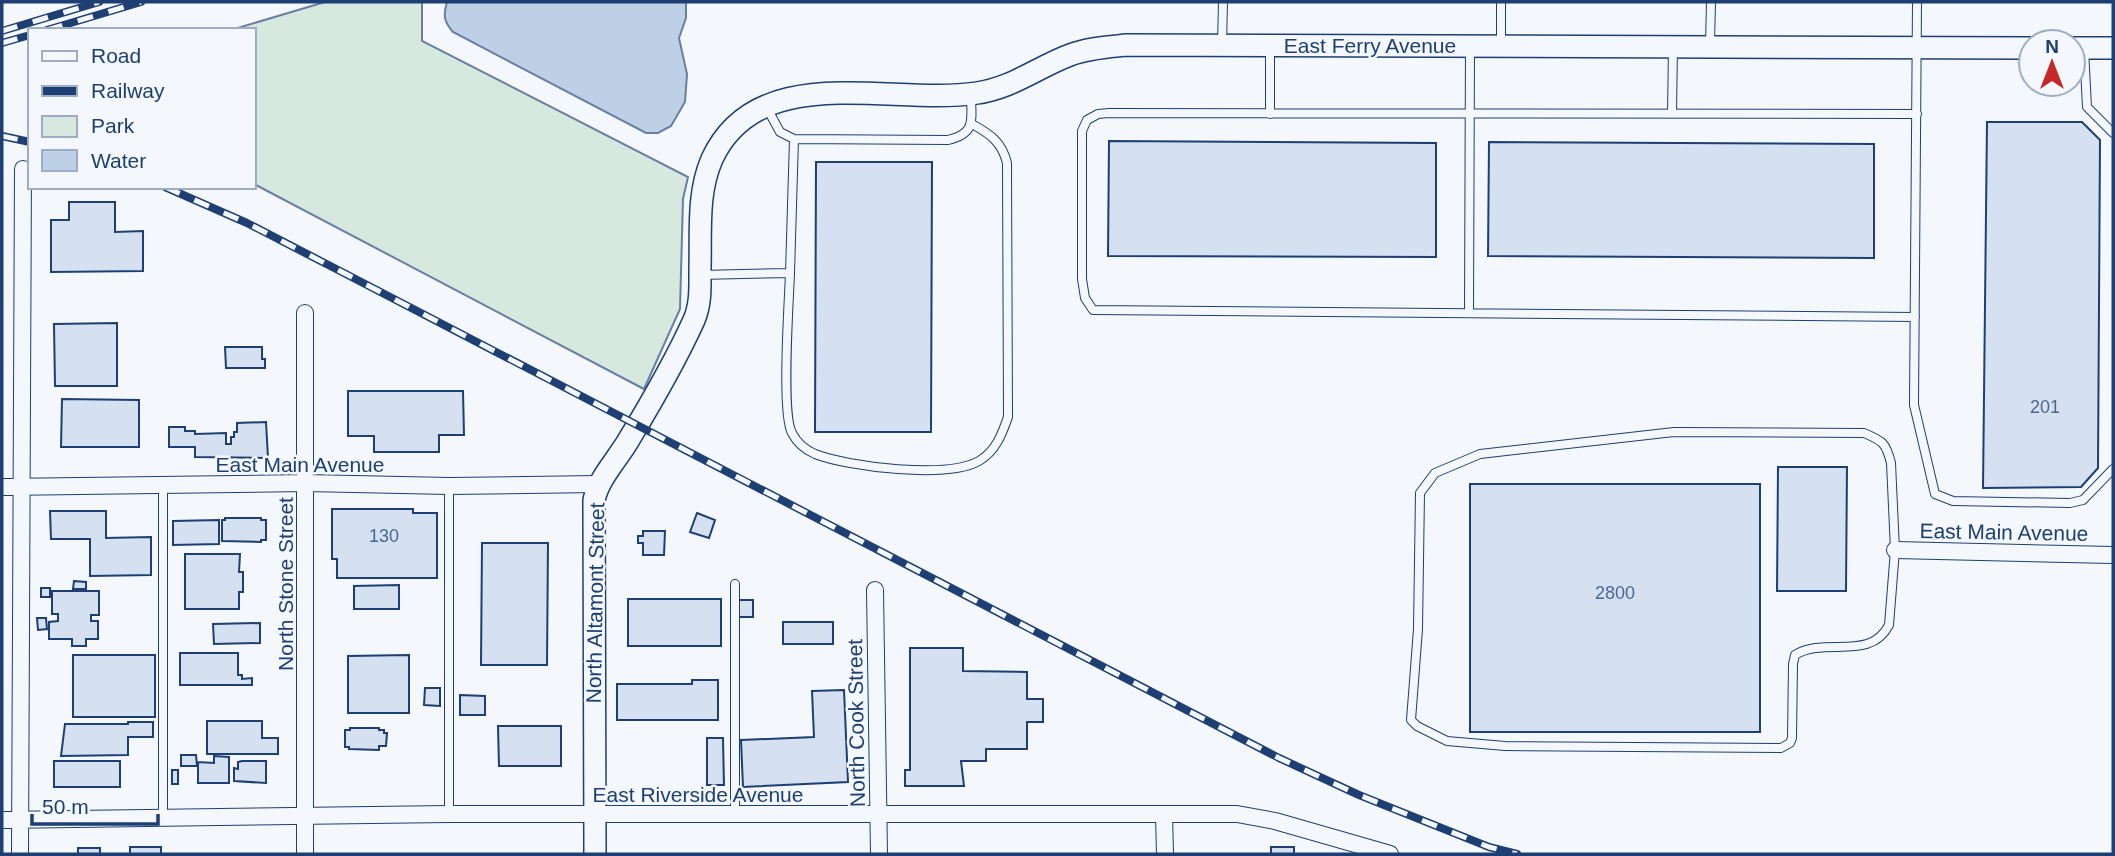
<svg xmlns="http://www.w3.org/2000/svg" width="2115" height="856" font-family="Arial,sans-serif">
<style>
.green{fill:#d7e8df;stroke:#687fa3;stroke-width:2}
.water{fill:#bed0e5;stroke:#687fa3;stroke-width:2}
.building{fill:#d5e0f0;stroke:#1d3f73;stroke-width:2}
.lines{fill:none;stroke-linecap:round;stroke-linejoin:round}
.lane-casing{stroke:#1d3f73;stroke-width:10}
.street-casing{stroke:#1d3f73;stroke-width:18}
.secondary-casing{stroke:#1d3f73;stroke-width:24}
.lane{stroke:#f4f7fb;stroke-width:8}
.street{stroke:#f4f7fb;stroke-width:16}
.secondary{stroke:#f4f7fb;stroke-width:21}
.rail-casing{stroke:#1d3f73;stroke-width:8}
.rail{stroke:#f4f7fb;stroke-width:5;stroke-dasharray:16;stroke-linecap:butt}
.labels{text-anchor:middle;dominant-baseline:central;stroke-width:5;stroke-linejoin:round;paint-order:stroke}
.number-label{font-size:18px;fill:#4b6792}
.street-label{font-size:21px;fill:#1d3f73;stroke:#f4f7fb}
</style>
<rect width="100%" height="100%" fill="#f4f7fb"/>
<!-- green -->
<path class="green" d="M325,2H422V41L688,177L683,199L680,309L644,389L254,184V30H231Z"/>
<!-- water -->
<path class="water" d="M447,2H686V18L679,38L687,74L685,102L671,126L658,133H646L453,32C444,22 443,15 447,2Z"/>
<!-- building -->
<path class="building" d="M1987,122H2082L2100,140L2098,468L2081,487L1983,488Z
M1109,141L1436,143V257L1108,256Z
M1489,142L1874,144V258L1488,256Z
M816,162H932L931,432H815Z
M69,202H115V232L143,231V271L51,272V220H69Z
M117,323V386H55L54,324Z
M225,347H262V359H265V368H226Z
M348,391H463L464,435H439V452H374V436H348Z
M62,399L139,400V447H61Z
M266,422L268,458L195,457V447H169V427H185V431H195V434L226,433V444H231V437H234V432H237V423Z
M1778,467H1847L1846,591H1777Z
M1470,484H1760V732H1470Z
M332,509H413V513H437V578H337V559H332Z
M50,511H106V538L151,537V575L90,576V539H51Z
M697,513L715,520L709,538L690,532Z
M225,518H261V520H266V540H261V542L222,541V520H225Z
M219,520V544L173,545V521Z
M643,531H665L664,555H643V543H638V536H643Z
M482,543H548L547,665H481Z
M185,554H240L239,572H243V592H239V609H185Z
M74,581L86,582V589H73Z
M399,585V609H354V586Z
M41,588H50V597H41Z
M52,591H99V615H91V621H98V639H86V646H72V639H49V622L58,621V614H52Z
M628,599H721V646H628Z
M739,600H753V617H739Z
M37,618H46L47,629L38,630Z
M783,622H833V644H783Z
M260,623V643L214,644L213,624Z
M910,648H963V671L1027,672V699H1043V722H1027V749H986V761H961L964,786H905V770H910Z
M180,653H238V675H242V679L252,678V685H180Z
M73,655H155V717H73Z
M409,655V713H348V656Z
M692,680H718V720H617V684H692Z
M425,688H440V706L424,705Z
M844,690L848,782L743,787L741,740L814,737L812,691Z
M460,695L485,696V715H460Z
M207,721H262V738H278V754H207Z
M128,722H153V737H128V755L61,756L65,724H128Z
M498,726H561V766H499Z
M350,728H379V730H384V733H387L386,746H379V750L349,749V747H345V730H350Z
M707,738H723L724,785H707Z
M181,755H196L197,766H181Z
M214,756L229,757V783H198V762L214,763Z
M54,761H120V787H54Z
M242,761H266V783L234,781V768L238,769V762Z
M172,770H178V784H172Z
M130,847H161V854H130Z
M1271,847H1294V854H1271Z
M78,848H100V854H78Z"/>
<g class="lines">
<defs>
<path id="lane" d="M1501,2V44
M1917,2L1914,405L1935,494L1953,501L2070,503L2083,500L2113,469
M1222,44L1223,2
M1710,44L1711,2
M1270,47V114
M2084,49L2087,107L2113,133
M767,108L780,132L794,139L948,140C977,133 971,119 971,95
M1672,114L1673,47
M790,273C789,302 781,413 792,433C797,443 806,450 815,454C849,467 947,479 979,461C996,451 1002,434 1008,417L1007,163C1002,142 990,134 972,124
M700,275L790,273L794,139
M1469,312L1470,46
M1915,317L1093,310L1085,298L1082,279V131L1087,120L1098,114L1109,113L1917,114
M1674,432L1864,433C1883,441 1886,443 1891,463L1895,550L1889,625C1870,662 1825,636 1795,655L1793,664L1792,738L1790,743L1781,748L1505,746L1447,741L1417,726L1411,720L1418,629L1420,493L1435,473L1480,454Z
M163,485V817
M449,486V814
M735,815V584"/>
<path id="street" d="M2,487L306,483L449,486L598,484
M1895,550L2113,555
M875,590L879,854
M1164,814L1165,854
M2,820L449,814H1237L1275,821L1390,854
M20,854L23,169
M305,854V313"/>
<path id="secondary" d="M2073,48H2113
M595,854L594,500C599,478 616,461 628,441C651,403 675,362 694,320C701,304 700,287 700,269C701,232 697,193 712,159C758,59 891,106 977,93C1012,88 1038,67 1070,55C1088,48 1108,47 1127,45L2031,48"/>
</defs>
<!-- lane casing -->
<use href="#lane" class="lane-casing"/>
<!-- street casing -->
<use href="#street" class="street-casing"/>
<!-- secondary casing -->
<use href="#secondary" class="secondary-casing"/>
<!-- lane -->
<use href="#lane" class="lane"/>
<!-- street -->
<use href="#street" class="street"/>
<!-- secondary -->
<use href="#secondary" class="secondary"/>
<defs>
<path id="rail" d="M47,30L141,2
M2,31L99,2
M2,43L30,35
M2,136L30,142
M165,187L247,223L342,272L1279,758L1359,795L1489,847L1517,854"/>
</defs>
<!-- rail casing -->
<use href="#rail" class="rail-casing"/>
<!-- rail -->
<use href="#rail" class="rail"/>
</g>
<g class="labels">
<!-- number labels -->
<g class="number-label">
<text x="2045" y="407">201</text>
<text x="384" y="536">130</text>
<text x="1615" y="593">2800</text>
</g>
<!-- street labels -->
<g class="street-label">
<text x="1370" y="45">East Ferry Avenue</text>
<text x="300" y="464">East Main Avenue</text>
<text transform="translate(2004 532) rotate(1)">East Main Avenue</text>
<text transform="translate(285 584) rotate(-90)">North Stone Street</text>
<text transform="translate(595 603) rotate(-89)">North Altamont Street</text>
<text transform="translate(856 723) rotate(-91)">North Cook Street</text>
<text x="698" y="794">East Riverside Avenue</text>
</g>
</g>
<!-- border -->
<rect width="2115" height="856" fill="none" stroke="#1d3f73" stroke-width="7"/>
<!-- legend -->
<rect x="28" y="28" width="228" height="161" fill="#f4f7fb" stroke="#9eadc5" stroke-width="2"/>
<rect x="42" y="51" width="35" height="10" fill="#f4f7fb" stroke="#9eadc5" stroke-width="2"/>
<text x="91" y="63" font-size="21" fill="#1d3f73">Road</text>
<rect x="42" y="86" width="35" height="10" fill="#1d3f73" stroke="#9eadc5" stroke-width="2"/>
<text x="91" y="98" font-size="21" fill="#1d3f73">Railway</text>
<rect x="42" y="116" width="35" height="21" fill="#d7e8df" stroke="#9eadc5" stroke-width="2"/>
<text x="91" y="133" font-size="21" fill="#1d3f73">Park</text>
<rect x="42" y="150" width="35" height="21" fill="#bed0e5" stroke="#9eadc5" stroke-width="2"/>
<text x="91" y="168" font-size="21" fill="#1d3f73">Water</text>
<!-- north arrow -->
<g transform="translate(2052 63)"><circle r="33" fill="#f4f7fb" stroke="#9eadc5" stroke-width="2"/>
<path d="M0-5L12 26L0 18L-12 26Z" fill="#c62828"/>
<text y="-10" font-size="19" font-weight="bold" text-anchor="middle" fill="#1d3f73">N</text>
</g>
<!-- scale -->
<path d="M32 814v10h126v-10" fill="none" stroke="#1d3f73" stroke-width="3.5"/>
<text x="42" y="814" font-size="21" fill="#1d3f73" stroke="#f4f7fb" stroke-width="5" paint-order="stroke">50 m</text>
</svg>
